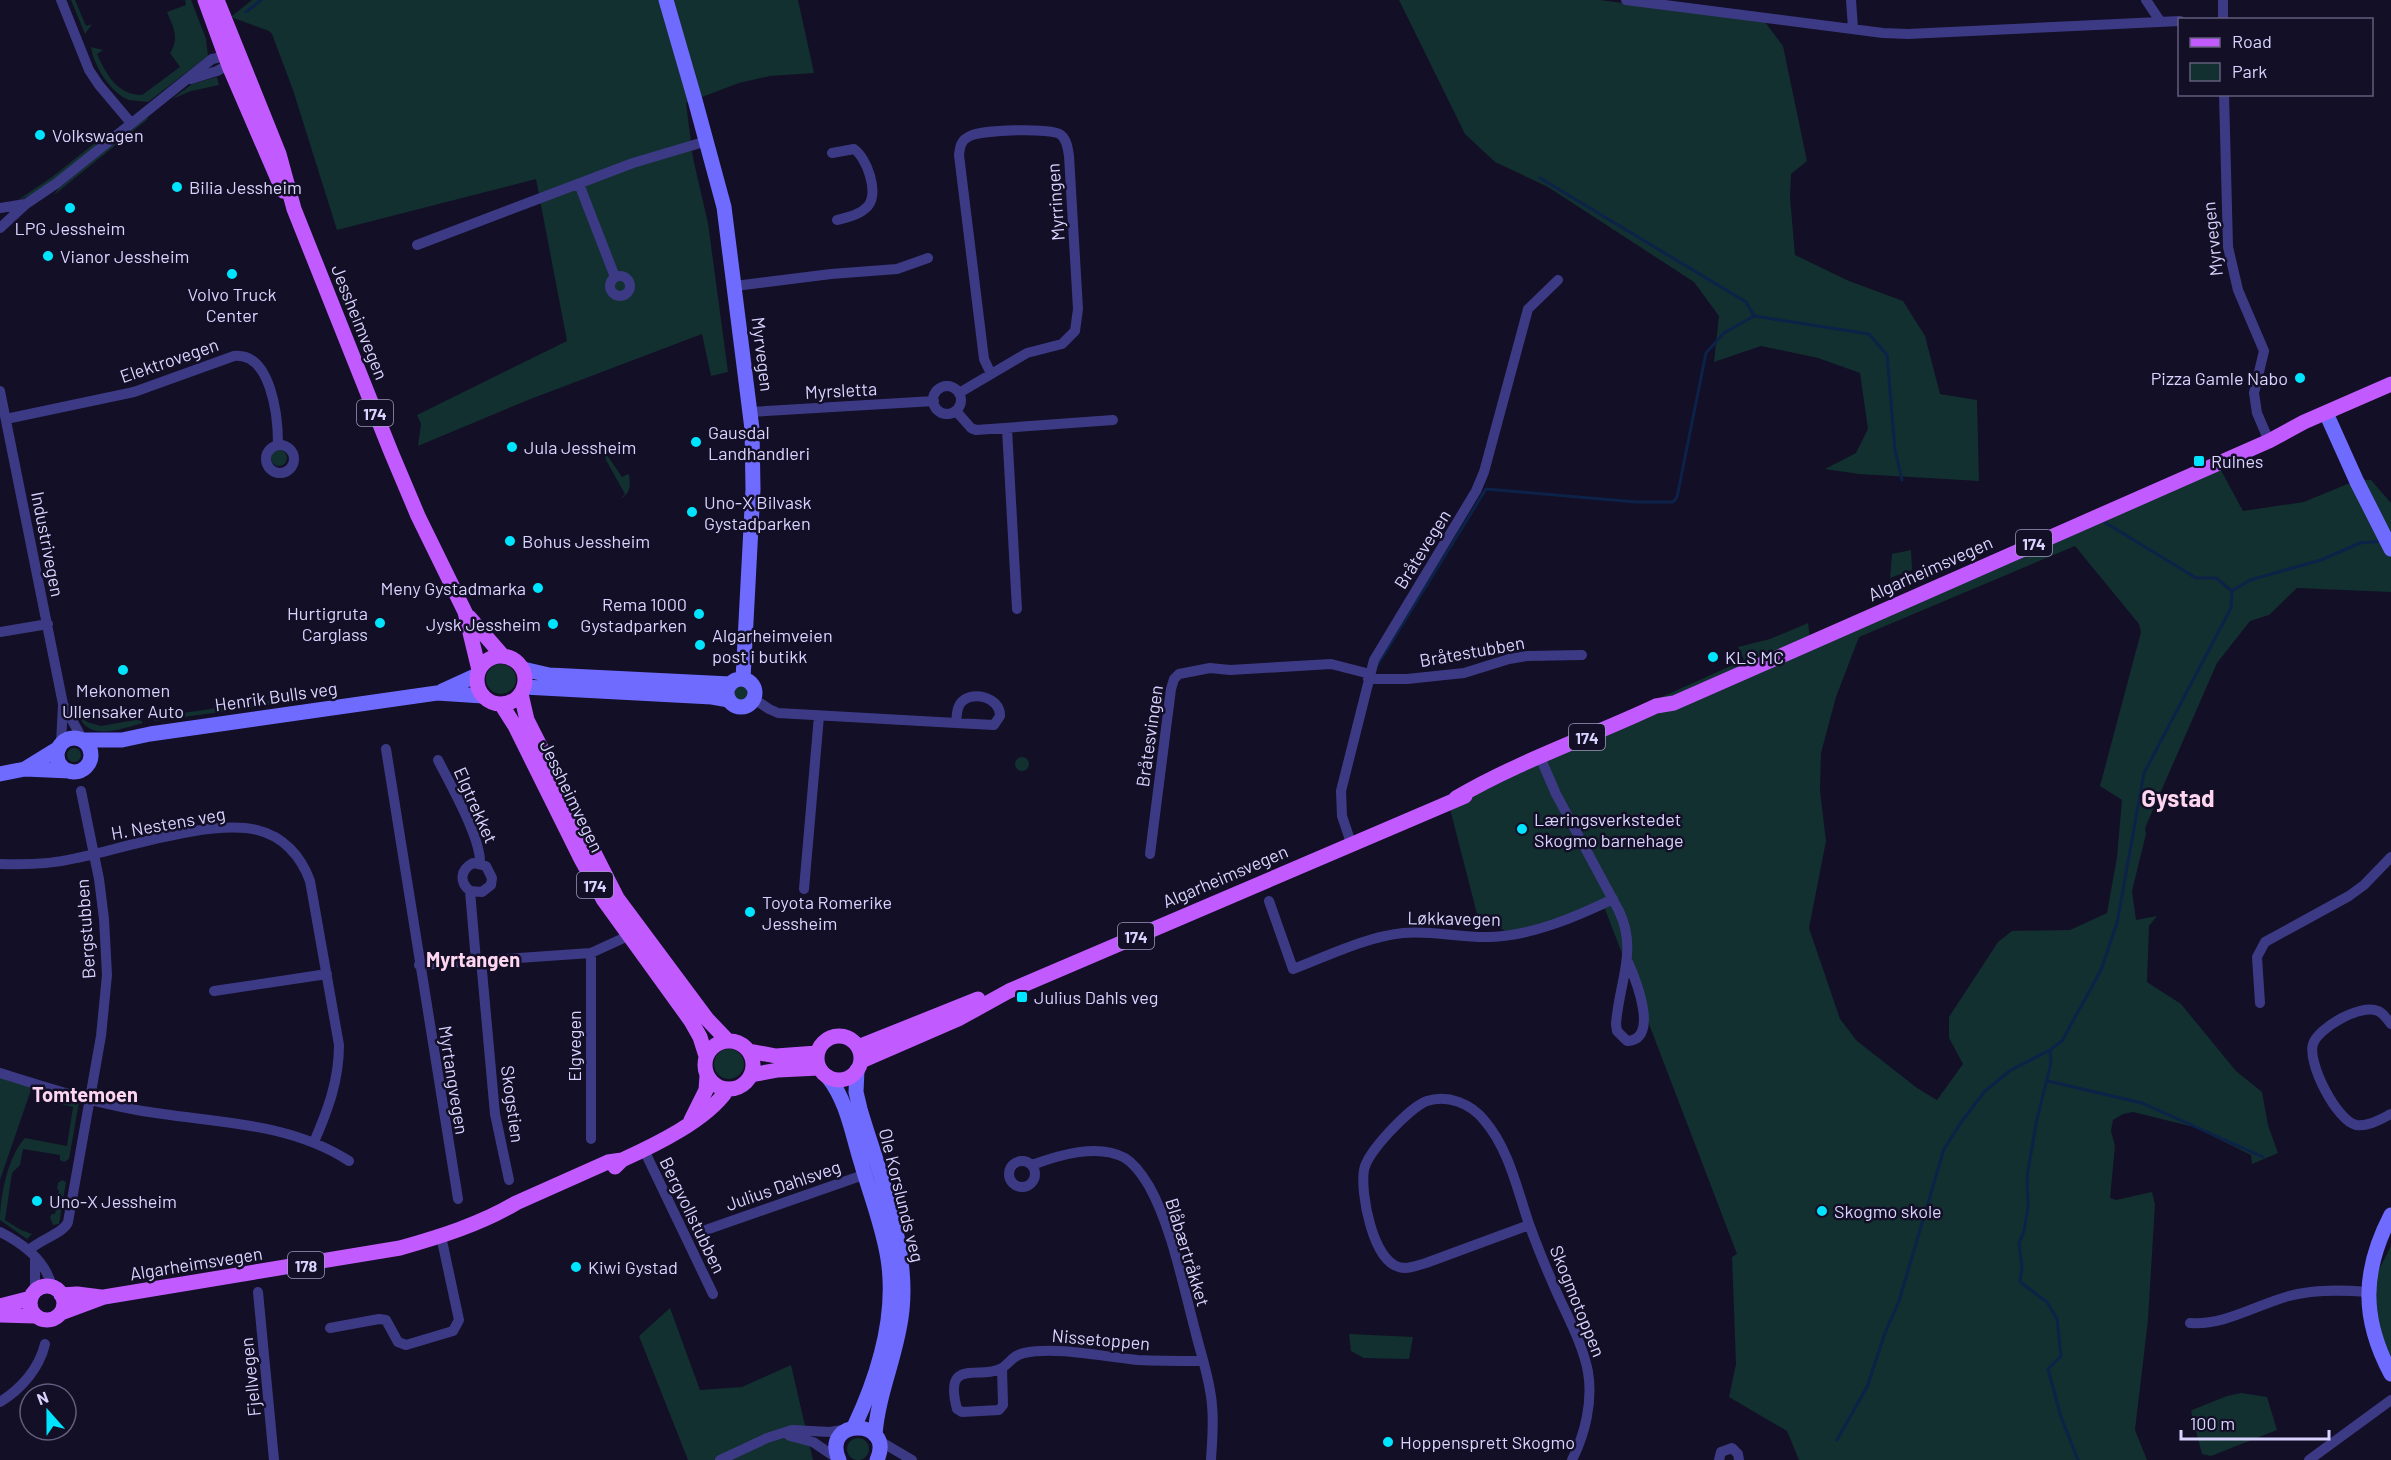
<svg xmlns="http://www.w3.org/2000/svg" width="2391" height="1460" font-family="Barlow,sans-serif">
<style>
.green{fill:#12302f;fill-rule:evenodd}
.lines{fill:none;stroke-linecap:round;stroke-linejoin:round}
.stream{stroke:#0c2248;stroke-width:3}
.street{stroke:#3d3a85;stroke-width:10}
.secondary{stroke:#6f6bff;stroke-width:15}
.primary{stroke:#c25bff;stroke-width:15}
.poi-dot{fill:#00e5ff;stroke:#130f26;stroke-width:2}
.labels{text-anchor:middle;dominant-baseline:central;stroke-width:5;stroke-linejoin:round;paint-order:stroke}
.shield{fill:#130f26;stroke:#9e99be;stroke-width:1.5}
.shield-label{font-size:16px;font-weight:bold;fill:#d9d4ff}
.poi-label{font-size:18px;fill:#d9d4ff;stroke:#130f26;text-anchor:start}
.street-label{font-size:18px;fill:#d9d4ff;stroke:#130f26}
.neighbourhood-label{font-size:20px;font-weight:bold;fill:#ffd6f0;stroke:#130f26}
.district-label{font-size:24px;font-weight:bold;fill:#ffd6f0;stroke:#130f26}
</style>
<rect width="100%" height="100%" fill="#130f26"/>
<!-- green -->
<path class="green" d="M71,0H75L86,26L92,24L85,34Z
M185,0H191L206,39L208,56L148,102C141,101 135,101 129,100C111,94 93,64 91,47L103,50L97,54C106,74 117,95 142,95L180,67L170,53C180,38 173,27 167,12L186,5Z
M252,0H798L814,73L770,76L739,83L686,103L693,158L708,223L728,372L711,376L702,334L528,400L418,446L421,424L417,415L567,341L536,179L337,230L293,90L272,34L269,31L231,17Z
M1399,0H1600L1765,22L1783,46L1807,161L1791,174L1790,197L1795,255L1849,281L1903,301L1925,336L1940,394L1977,400L1979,481L1859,474L1825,469L1856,453L1868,429L1860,373L1818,358L1761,346L1714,362L1719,316L1694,282L1548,187L1495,162L1465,134Z
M217,77L219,85L191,91L172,99L192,84Z
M146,118H149L54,195L58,189Z
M105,135L106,137C80,159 51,190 18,200L52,177Z
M603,449L622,477L628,474L629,475C631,486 630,494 620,499L625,494L606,460Z
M271 458a8 8 0 1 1 16 0a8 8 0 1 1-16 0Z
M2217,463L2243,511L2304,502L2357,480H2371L2391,503V592L2297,588L2269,615L2250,621L2217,663L2145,828L2146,834L2132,891L2136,920L2157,916L2149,926L2147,982L2181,1004L2236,1071L2262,1092L2268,1125L2278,1153L2252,1164L2251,1155L2194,1127L2133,1112L2123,1114L2113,1120L2111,1131L2115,1146L2110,1198L2116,1200L2152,1192L2155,1204L2148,1320L2135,1430L2147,1460H1799L1787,1431L1729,1397L1736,1364L1732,1257L1737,1254L1605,909L1517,938L1477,914L1448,801L1544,750L1744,660L1738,647L1770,639L1808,623L1810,639ZM2075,546L2139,624L2141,632L2100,786L2122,800L2117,857L2107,913L2070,930L2012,931L1998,942L1949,1017V1038L1963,1064L1937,1100L1917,1088L1857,1041L1840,1019L1809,928L1826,841L1820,791L1821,753L1836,697L1859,637Z
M1911,550L1912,570L1890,578L1892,554Z
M486 679a15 15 0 1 1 30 0a15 15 0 1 1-30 0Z
M734 693a7 7 0 1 1 14 0a7 7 0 1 1-14 0Z
M275,700L277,704L155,721L154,717Z
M79,715L87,722L101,726L140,719L143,723C123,728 88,743 79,715Z
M67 755a7 7 0 1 1 14 0a7 7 0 1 1-14 0Z
M1015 764a7 7 0 1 1 14 0a7 7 0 1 1-14 0Z
M714 1064a15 15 0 1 1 30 0a15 15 0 1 1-30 0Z
M0,1070L34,1081L0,1180Z
M68,1098L79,1102L69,1159L64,1162L60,1160V1155L23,1149L20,1165L12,1173L5,1220L21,1230L32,1234L27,1239L0,1220C0,1196 8,1156 25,1138L67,1146L73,1107L60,1104Z
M62,1180L66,1182L59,1224L53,1225L50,1217L52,1214H55L59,1190L57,1189L58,1183Z
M2391,1246V1377L2382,1358L2373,1281Z
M670,1308L700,1390L742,1387L791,1365L813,1460H688L639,1336Z
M1349,1334L1413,1337L1409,1359L1364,1358L1351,1351Z
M2241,1393L2267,1397L2277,1430L2211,1456L2202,1454L2191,1412L2192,1410L2227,1396Z
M847 1449a11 11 0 1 1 22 0a11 11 0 1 1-22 0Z"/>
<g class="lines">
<!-- stream -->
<path class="stream" d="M246,12L261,0
M1540,178L1746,302L1754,316
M2106,523L2196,578H2216L2232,591
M2232,591L2250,580L2321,560L2360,543L2383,541
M1378,664L1486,489L1636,502H1673L1677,497L1706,353L1724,333L1754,316L1869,334L1887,355L1895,450L1902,480
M2050,1050L2051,1063L2037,1119L2027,1176L2028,1207L2024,1231L2019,1243L2022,1267L2020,1282L2047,1302L2057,1319L2061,1356L2048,1369L2061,1417L2078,1460
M2048,1081L2142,1103L2263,1157
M1837,1440L1867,1387L1885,1333L1899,1301L1944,1149L1962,1121L1985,1091L2011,1070L2050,1050L2062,1041L2101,970L2117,923L2144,773L2231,608L2232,591"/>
<!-- street -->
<path class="street" d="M61,0L89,70L99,85L131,123
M1626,0L1883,33L1908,34L2180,21
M1851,0L1853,28
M2146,0L2160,21
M2223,0V20
M191,79L217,71L232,63
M2224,94L2228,247L2238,290L2264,351L2254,393L2257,413L2269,441
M832,153L854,149C867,158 879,192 868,206C860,215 848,217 837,220
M579,184L615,277
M0,208L25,204
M0,228L26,204L57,183L212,59L231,55
M417,245L633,163L707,141
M610 286a10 10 0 1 1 20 0a10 10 0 1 1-20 0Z
M735,286L831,274L897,269L928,258
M933 400a14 14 0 1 1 28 0a14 14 0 1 1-28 0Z
M0,391L63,704
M959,393L1027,353L1062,344L1075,331L1078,309L1069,156C1068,149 1067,140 1061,135C1053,127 980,130 970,136C961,140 960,146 959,155L984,359L991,374
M956,411L971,428L976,430L1113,420
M750,412L934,401
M6,419L134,392L234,356C271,352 278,416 278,444
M1007,429L1017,609
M266 459a14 14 0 1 1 28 0a14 14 0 1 1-28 0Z
M0,632L48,624
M1368,679H1407L1464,673L1509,659L1527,656L1582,655
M754,699L769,709L778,713L956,723C957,717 956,710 960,704C970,689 1001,697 1000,716L994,725L956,723
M61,744L63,704L83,740
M386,749L458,1199
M1540,757L1556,794L1619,911C1638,951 1619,982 1616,1024L1617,1031L1627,1041C1660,1040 1636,980 1628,962
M438,760C450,784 481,838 480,863
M1351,843L1342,816L1341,791L1374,660L1476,491L1484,472L1528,309L1558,280
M1150,854L1171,689L1174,679L1179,674L1210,668L1230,670L1331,664L1370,674
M0,864C26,865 52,864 77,858C124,848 211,819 257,830C283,836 301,856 310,881L339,1045C339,1080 328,1110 314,1142
M804,889L819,716
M470,891L482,892L491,885L492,878L486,866L473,863C460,870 459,882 470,891L476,961
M1269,901L1293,969C1328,956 1365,937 1403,933C1431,930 1461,938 1490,937C1531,936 1576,917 1613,899
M591,953V1139
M481,960L495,1114L509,1180
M419,965L591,953L628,936
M214,991L327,974
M2260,1003L2257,957L2265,942L2349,896L2364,885L2391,857
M2391,1024C2388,1020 2383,1013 2378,1011C2361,1003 2318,1028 2313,1044C2307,1063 2337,1121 2356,1125C2368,1127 2381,1119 2391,1114
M0,1073C46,1087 90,1102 137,1110C208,1123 286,1120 349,1161
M644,1150L713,1294
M1009 1174a13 13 0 1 1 26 0a13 13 0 1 1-26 0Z
M1032,1165C1059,1155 1098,1143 1125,1158C1135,1164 1143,1176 1149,1186C1171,1225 1183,1285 1195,1330C1201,1355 1210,1379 1212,1405C1214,1423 1212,1442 1211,1460
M1529,1225L1426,1263C1418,1265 1408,1270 1399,1267C1373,1261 1360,1193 1364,1170C1367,1152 1410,1107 1427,1101C1448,1094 1471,1104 1484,1120C1509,1149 1517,1189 1529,1224C1536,1243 1543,1261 1551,1279C1563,1309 1582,1340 1588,1372C1593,1402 1585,1434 1572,1460
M0,1232C24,1244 46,1261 52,1287
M700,1232L869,1173
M29,1250C41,1239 64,1233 68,1222L101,1036L107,975L104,919L99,879L81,791
M35,1291V1258
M258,1292L274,1460
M2190,1323C2223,1326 2256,1305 2289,1296C2314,1289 2342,1290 2368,1292
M330,1328L379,1319L386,1320L398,1342L406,1345L453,1331L459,1320L441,1236
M1002,1368L1003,1405L999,1410L962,1412L957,1409C943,1356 980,1381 1002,1368C1010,1363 1013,1355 1024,1353C1056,1346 1105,1357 1138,1360C1160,1361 1181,1361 1203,1361
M0,1402C21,1389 39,1369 45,1344
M786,1433L790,1436L813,1442L838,1459
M878,1440L912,1460
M720,1460L767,1438L792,1430L830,1432L848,1429
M1719,1460L1721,1452L1732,1448L1738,1454L1739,1460
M2309,1460L2391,1400"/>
<!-- secondary -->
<path class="secondary" d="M666,0L695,100L724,207L752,429L753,489L743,679
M2326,413L2357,482L2391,549
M523,669L549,675L730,684
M727 693a14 14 0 1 1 28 0a14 14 0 1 1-28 0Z
M524,687L712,697L729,700
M442,691L477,675
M57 755a17 17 0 1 1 34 0a17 17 0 1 1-34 0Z
M83,740H122L150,734L437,693L483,696
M25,769L59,748
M0,774L25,769L70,771
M857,1070L856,1092L860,1109C878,1170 909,1245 902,1310C898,1353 878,1392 875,1435
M828,1077C847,1101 852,1133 861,1162C870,1194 883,1226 888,1259C897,1316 878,1376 854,1427
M2391,1215C2362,1271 2361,1318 2391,1374
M839,1460C820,1417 896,1418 877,1460"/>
<!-- primary -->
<path class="primary" d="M205,0L229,66L283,191
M217,0L279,154L294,209L391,452L418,516L465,612L479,670
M469,617L502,655
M477 680a24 24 0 1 1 48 0a24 24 0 1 1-48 0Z
M521,694L527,720L617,898L707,1019L728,1041
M501,704L515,726L581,859L603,899L691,1021L700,1037L706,1056
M1456,798C1519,761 1590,737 1656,706L1674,703L2269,441L2304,422L2391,384
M817 1058a22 22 0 1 1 44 0a22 22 0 1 1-44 0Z
M705 1065a24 24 0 1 1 48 0a24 24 0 1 1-48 0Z
M858,1047L978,999
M749,1051L776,1056L817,1053
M861,1061L960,1018L1009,991L1465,796
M751,1075L778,1070L819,1068
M691,1120L706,1090L707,1076
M615,1167L622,1160C655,1145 707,1120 727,1090
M30 1303a17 17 0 1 1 34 0a17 17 0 1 1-34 0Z
M61,1295L77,1294L101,1297
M0,1306L31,1298
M61,1313L104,1297L400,1248C439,1237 481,1224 516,1203L608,1162L622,1160
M0,1315L35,1316"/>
</g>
<!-- markers -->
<g class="poi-dot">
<circle cx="40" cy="135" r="6"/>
<circle cx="177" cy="187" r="6"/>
<circle cx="70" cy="208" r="6"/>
<circle cx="48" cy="256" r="6"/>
<circle cx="232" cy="274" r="6"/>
<circle cx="2300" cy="378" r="6"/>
<circle cx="696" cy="442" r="6"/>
<circle cx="512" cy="447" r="6"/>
<rect x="2193" y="455" width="12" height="12" rx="3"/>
<circle cx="692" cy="512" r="6"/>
<circle cx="510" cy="541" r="6"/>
<circle cx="538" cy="588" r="6"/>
<circle cx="699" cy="614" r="6"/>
<circle cx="380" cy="623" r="6"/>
<circle cx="553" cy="624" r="6"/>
<circle cx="700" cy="645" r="6"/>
<circle cx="1713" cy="657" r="6"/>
<circle cx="123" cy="670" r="6"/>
<circle cx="1522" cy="829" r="6"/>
<circle cx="750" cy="912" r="6"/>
<rect x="1016" y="991" width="12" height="12" rx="3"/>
<circle cx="37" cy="1201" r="6"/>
<circle cx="1822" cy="1211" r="6"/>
<circle cx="576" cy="1267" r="6"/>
<circle cx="1388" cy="1442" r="6"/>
</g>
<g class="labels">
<!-- shield labels -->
<g class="shield">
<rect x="357" y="400" width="36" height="26" rx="4.5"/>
<rect x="2016" y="530" width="36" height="26" rx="4.5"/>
<rect x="1569" y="724" width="36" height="26" rx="4.5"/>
<rect x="577" y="872" width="36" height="26" rx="4.5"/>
<rect x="1118" y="923" width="36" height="26" rx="4.5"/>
<rect x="288" y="1252" width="36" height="26" rx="4.5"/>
</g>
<g class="shield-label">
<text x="375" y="413">174</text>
<text x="2034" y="543">174</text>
<text x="1587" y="737">174</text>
<text x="595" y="885">174</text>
<text x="1136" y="936">174</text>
<text x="306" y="1265">178</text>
</g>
<!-- poi labels -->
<g class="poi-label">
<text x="52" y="135">Volkswagen</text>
<text x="189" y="187">Bilia Jessheim</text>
<text x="70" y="228" text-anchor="middle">LPG Jessheim</text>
<text x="60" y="256">Vianor Jessheim</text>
<text x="232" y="294" text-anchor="middle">Volvo Truck<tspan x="232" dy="21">Center</tspan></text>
<text x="2288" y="378" text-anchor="end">Pizza Gamle Nabo</text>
<text x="708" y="432">Gausdal<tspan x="708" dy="21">Landhandleri</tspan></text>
<text x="524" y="447">Jula Jessheim</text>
<text x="2211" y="461">Rulnes</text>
<text x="704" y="502">Uno-X Bilvask<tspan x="704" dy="21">Gystadparken</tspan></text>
<text x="522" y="541">Bohus Jessheim</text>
<text x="526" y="588" text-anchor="end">Meny Gystadmarka</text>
<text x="687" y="604" text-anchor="end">Rema 1000<tspan x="687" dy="21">Gystadparken</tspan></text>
<text x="368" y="613" text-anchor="end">Hurtigruta<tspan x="368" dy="21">Carglass</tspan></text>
<text x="541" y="624" text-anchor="end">Jysk Jessheim</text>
<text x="712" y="635">Algarheimveien<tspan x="712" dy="21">post i butikk</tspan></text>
<text x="1725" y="657">KLS MC</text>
<text x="123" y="690" text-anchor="middle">Mekonomen<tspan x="123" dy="21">Ullensaker Auto</tspan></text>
<text x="1534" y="819">Læringsverkstedet<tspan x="1534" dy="21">Skogmo barnehage</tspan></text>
<text x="762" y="902">Toyota Romerike<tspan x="762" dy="21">Jessheim</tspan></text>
<text x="1034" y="997">Julius Dahls veg</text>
<text x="49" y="1201">Uno-X Jessheim</text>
<text x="1834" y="1211">Skogmo skole</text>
<text x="588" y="1267">Kiwi Gystad</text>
<text x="1400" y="1442">Hoppensprett Skogmo</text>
</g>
<!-- street labels -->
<g class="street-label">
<text transform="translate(1055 202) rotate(-94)">Myrringen</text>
<text transform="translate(2212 239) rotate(-96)">Myrvegen</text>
<text transform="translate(360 322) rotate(68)">Jessheimvegen</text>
<text transform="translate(763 354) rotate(83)">Myrvegen</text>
<text transform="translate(169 360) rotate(-19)">Elektrovegen</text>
<text transform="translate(841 390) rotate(-3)">Myrsletta</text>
<text transform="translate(48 544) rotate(79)">Industrivegen</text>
<text transform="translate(1422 549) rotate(-58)">Bråtevegen</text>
<text transform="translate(1930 568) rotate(-24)">Algarheimsvegen</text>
<text transform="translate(1472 651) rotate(-10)">Bråtestubben</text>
<text transform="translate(276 696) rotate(-8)">Henrik Bulls veg</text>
<text transform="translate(1149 736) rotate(-82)">Bråtesvingen</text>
<text transform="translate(572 796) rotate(64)">Jessheimvegen</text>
<text transform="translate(476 805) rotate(66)">Elgtrekket</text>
<text transform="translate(168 823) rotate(-10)">H. Nestens veg</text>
<text transform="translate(1225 876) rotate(-23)">Algarheimsvegen</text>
<text transform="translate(1454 918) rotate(1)">Løkkavegen</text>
<text transform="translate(85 929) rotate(-94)">Bergstubben</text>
<text transform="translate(574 1046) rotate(-90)">Elgvegen</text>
<text transform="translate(454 1080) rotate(81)">Myrtangvegen</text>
<text transform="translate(513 1104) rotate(82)">Skogstien</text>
<text transform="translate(783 1185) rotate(-19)">Julius Dahlsveg</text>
<text transform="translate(902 1195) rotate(76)">Ole Korslunds veg</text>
<text transform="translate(693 1215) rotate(64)">Bergvollstubben</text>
<text transform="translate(1188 1252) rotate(73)">Blåbærtråkket</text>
<text transform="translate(196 1263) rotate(-9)">Algarheimsvegen</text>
<text transform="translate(1578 1301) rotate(68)">Skogmotoppen</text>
<text transform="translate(1101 1339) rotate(5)">Nissetoppen</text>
<text transform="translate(250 1377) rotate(-96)">Fjellvegen</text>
</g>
<!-- neighbourhood labels -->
<g class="neighbourhood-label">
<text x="473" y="959">Myrtangen</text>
<text x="85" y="1094">Tomtemoen</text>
</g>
<!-- district labels -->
<g class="district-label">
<text x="2178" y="797">Gystad</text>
</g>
</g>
<!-- legend -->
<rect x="2178" y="18" width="195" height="78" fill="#130f26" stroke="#625e7d" stroke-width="1.5"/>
<rect x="2190" y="38" width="30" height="9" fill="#c25bff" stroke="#625e7d" stroke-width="1.5"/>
<text x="2232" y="48" font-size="18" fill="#d9d4ff">Road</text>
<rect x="2190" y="63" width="30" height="18" fill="#12302f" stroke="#625e7d" stroke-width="1.5"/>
<text x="2232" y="78" font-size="18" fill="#d9d4ff">Park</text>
<!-- north arrow -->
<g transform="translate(48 1412) rotate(339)"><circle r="28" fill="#130f26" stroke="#625e7d" stroke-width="1.5"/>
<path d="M0-4.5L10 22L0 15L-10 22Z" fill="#00e5ff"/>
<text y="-9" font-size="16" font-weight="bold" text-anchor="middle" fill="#d9d4ff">N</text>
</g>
<!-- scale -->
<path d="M2181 1430v9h148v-9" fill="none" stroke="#d9d4ff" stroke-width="3"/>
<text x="2190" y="1430" font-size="18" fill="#d9d4ff" stroke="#130f26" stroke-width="4.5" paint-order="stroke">100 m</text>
</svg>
